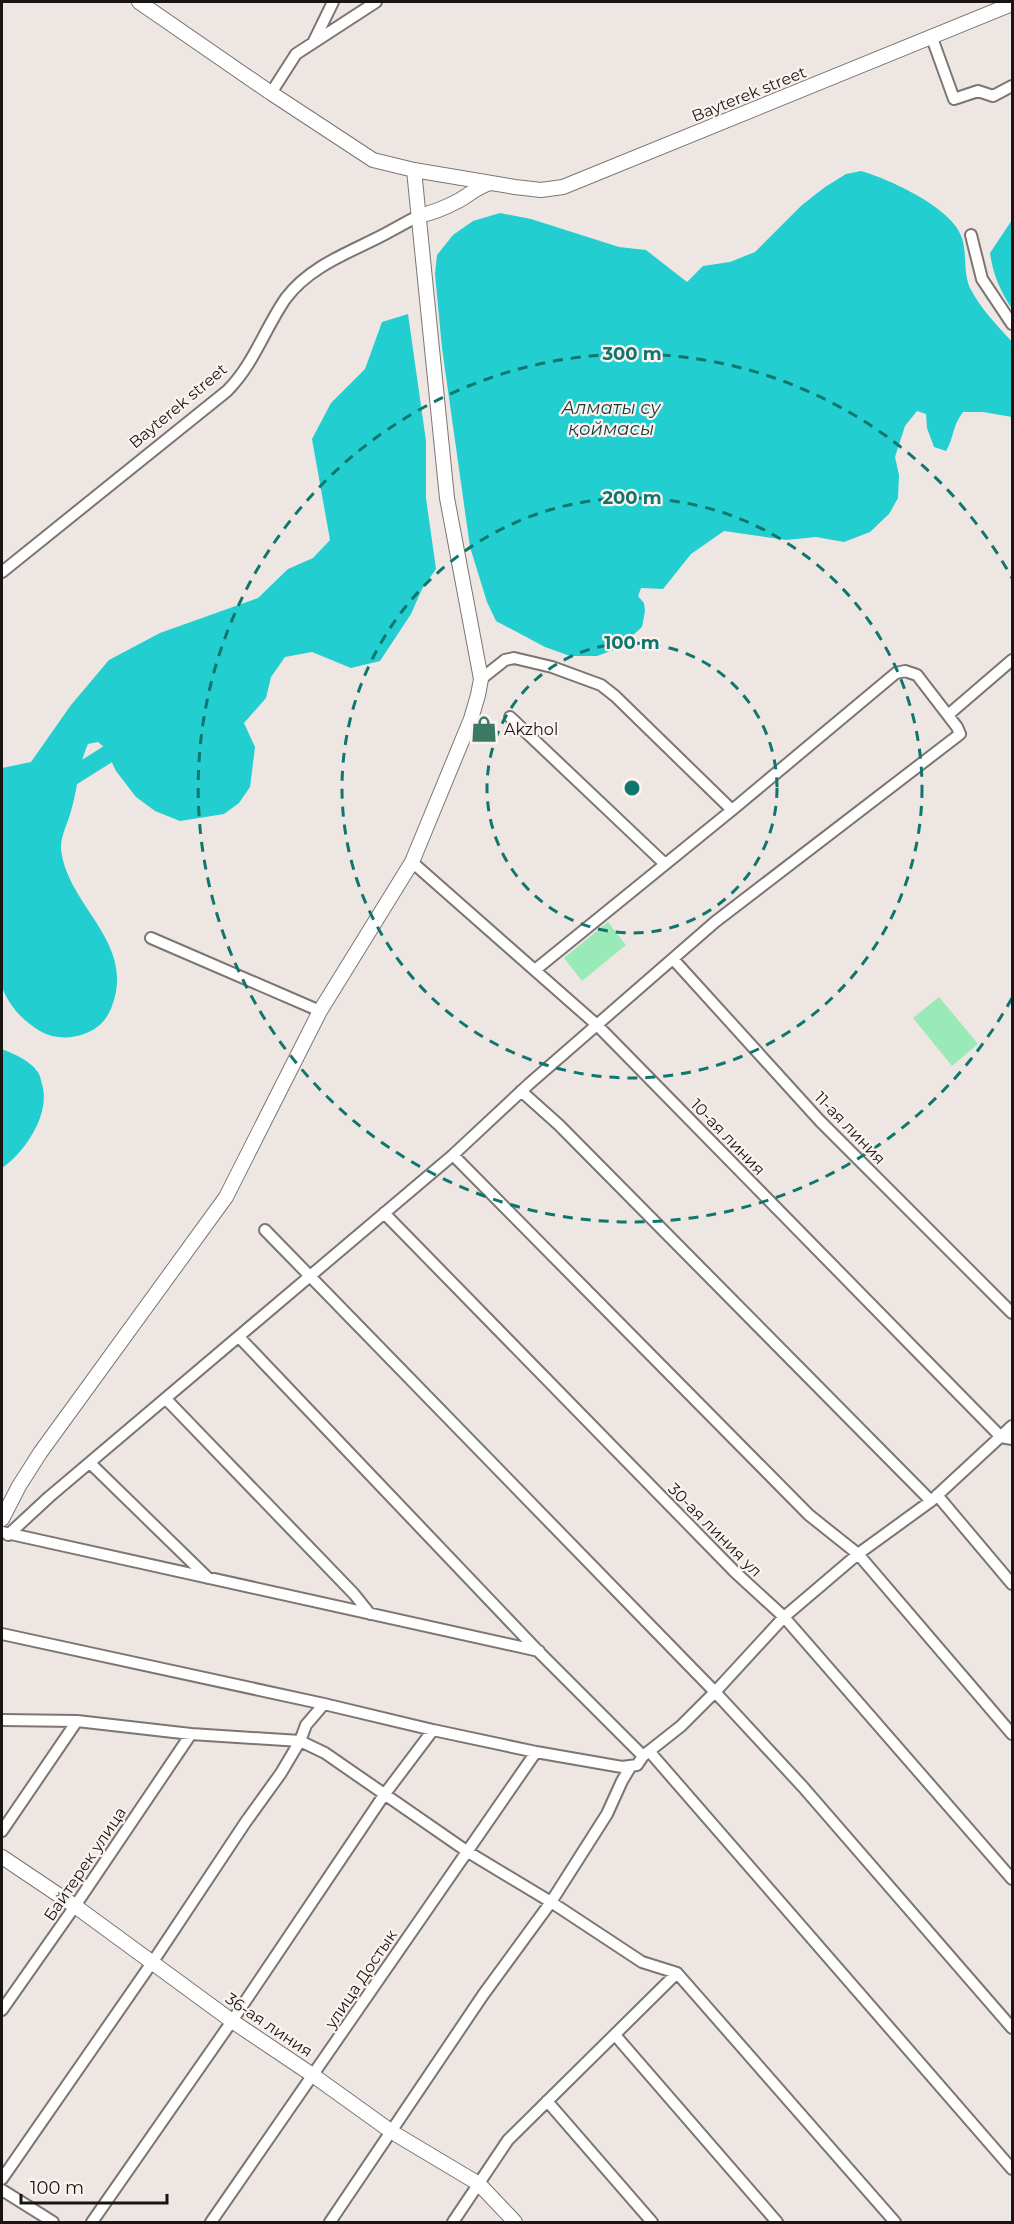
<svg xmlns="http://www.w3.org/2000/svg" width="1014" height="2224" font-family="Montserrat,sans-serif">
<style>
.pitch{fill:#99eab7}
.water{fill:#22cecf}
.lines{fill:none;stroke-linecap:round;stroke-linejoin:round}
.river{stroke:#22cecf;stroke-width:18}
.minor-casing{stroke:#7c7571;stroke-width:14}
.tertiary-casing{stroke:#7c7571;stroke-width:16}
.minor{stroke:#fff;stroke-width:10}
.tertiary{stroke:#fff;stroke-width:14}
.ring{fill:none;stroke:#0f766e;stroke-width:3;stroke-dasharray:10 8}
.labels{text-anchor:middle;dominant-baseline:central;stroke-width:4.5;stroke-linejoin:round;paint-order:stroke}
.street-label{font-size:16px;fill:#181514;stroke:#fbf3ef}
.poi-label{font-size:16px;fill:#181514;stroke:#fbf3ef;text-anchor:start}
.water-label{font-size:18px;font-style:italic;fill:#223c3c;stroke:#fbf3ef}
.centre{fill:#0f766e;stroke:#fbf3ef;stroke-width:3}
.ring-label{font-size:18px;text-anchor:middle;font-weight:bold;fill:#0f766e;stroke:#fbf3ef;stroke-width:4.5;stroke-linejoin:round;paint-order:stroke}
</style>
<rect width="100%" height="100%" fill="#eee6e2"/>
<!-- pitch -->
<path class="pitch" d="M608,922L626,945L582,981L564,958Z
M939,997L978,1044L952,1066L913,1018Z"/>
<!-- water -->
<path class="water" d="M861,171C889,179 953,208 962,238C967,254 963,272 970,288C980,308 997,325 1012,342V417L983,412H963C952,426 954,438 946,451L934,447L927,428L926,414L917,411L905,426L895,457L899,475L898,498L889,514L870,532L844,542L816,537L786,540L724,531L691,554L663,589L641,588L638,596L644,603L645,611L642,627L619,648L597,656H570L545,647L496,621L487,602L470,547L442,348L435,274L437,255L453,235L473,221L500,213L531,219L619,247L646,250L687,282L703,266L730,262L755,252L802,205L825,187L846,174Z
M1012,220V309C1000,290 993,275 990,253Z
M408,314L426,441V498L436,569L422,589L411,614L380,661L351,668L312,652L285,657L271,677L266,698L244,723L255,747L250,787L239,803L224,814L180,821L155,811L136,797L116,771L105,748L98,742L88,744C78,766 78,788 71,811C68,823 60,837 61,850C68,907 136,942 112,1006C107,1020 98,1029 84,1034C70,1039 54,1039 40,1031C23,1021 9,1006 2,987V768L31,762L71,705L109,660L160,633L258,598L288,569L313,558L330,540L312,439L331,403L365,369L382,322Z
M2,1049C14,1054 29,1060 37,1071C40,1074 41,1080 42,1084C51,1114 25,1152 2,1168Z"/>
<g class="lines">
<!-- river -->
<path class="river" d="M59,785L127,742"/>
<defs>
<path id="minor" d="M932,38L954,99L978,91L993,96L1012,86
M313,43L333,2
M271,93L296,54L376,2
M971,235L982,279L1012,324
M2,572L227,391C254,364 265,328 286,298C311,265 351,252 385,234C396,228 407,222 418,216
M481,679L505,660L514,658L552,667L601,685L615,696L732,810
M948,715L1012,660
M510,717L665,864
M412,862L597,1025L1001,1437L1012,1439
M151,938L320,1011
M673,959L820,1121L1012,1313
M521,1091L559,1125L931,1501
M453,1155L809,1515L858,1554L1012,1734
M384,1213L735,1572L784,1617L1012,1879
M265,1230L715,1692L803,1787L1012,2028
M239,1337L539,1652L643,1756
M166,1399L354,1594L370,1614
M90,1463L208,1578
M937,1495L1012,1584
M2,1532L539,1651
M8,1535L49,1497L453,1155L529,1084L715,922L960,734L957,727L917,675L905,671L896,673L732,810L535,970
M2,1634L324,1704L433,1730L536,1752L622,1767L637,1765L643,1756L681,1726L715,1692L784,1617L858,1554L931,1501L1012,1426
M2,1720L77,1721L191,1734L300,1741L325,1753L468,1852L551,1902L642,1962L677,1973
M649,1751L1012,2169
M2,1831L77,1721
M2,2010L75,1906L191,1734
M615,2035L777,2222
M547,2101L652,2222
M2,2179L158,1954L245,1823L281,1773L300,1741L306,1725L324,1704
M2,2190L53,2222
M92,2222L232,2021L384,1795L433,1730
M211,2222L536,1752
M330,2222L483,1995L551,1902L607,1814L622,1781L631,1766
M453,2222L508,2140L677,1973L895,2222"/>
<path id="tertiary" d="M139,2L271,93L373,160L414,170L515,187L541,190L563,187L1012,4
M418,216C432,213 445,208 458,201C469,195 478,186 491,183
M2,1519L19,1486L40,1453L226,1197L320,1011L412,862L471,719L478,695L481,679L447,498L414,170
M2,1857L75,1906L232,2021L314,2076L392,2132L479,2184L515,2222"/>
</defs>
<!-- minor casing -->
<use href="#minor" class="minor-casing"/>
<!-- tertiary casing -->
<use href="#tertiary" class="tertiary-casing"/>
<!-- minor -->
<use href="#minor" class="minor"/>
<!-- tertiary -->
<use href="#tertiary" class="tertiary"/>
</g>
<!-- distance rings -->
<g class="ring">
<circle cx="632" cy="788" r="145"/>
<circle cx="632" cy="788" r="290"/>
<path d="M1012 998A434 434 0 1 1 1012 578"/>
</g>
<!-- icons -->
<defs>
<symbol id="shop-bare" viewBox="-9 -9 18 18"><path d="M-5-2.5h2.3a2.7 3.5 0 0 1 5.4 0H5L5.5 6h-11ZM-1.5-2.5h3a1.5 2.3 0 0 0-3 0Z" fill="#3b7964" stroke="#fbf3ef" stroke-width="2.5" paint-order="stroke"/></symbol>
</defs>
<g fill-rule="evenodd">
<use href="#shop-bare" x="465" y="710" width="38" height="38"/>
</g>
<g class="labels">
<!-- street labels -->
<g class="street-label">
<text transform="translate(749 94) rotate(-22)">Bayterek street</text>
<text transform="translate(178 406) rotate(-40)">Bayterek street</text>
<text transform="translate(850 1128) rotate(46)">11-ая линия</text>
<text transform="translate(728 1137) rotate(46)">10-ая линия</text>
<text transform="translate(715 1530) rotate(45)">30-ая линия ул</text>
<text transform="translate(85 1864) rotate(-56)">Байтерек улица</text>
<text transform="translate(361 1979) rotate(-56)">улица Достык</text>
<text transform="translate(269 2025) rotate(34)">36-ая линия</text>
</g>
<!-- poi labels -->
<g class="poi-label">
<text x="504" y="729">Akzhol</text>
</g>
<!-- water labels -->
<g class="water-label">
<text x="611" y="408">Алматы су<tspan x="611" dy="21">қоймасы</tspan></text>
</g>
</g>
<circle cx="632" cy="788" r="9" class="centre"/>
<g class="ring-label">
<text x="632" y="360">300 m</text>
<text x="632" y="504">200 m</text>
<text x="632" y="649">100 m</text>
</g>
<!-- border -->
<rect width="1014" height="2224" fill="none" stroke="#181514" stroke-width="6"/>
<!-- scale -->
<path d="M21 2194v9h146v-9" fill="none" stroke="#181514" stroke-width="3"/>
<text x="30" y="2194" font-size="18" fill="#181514" stroke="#fbf3ef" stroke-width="4.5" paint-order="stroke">100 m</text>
</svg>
